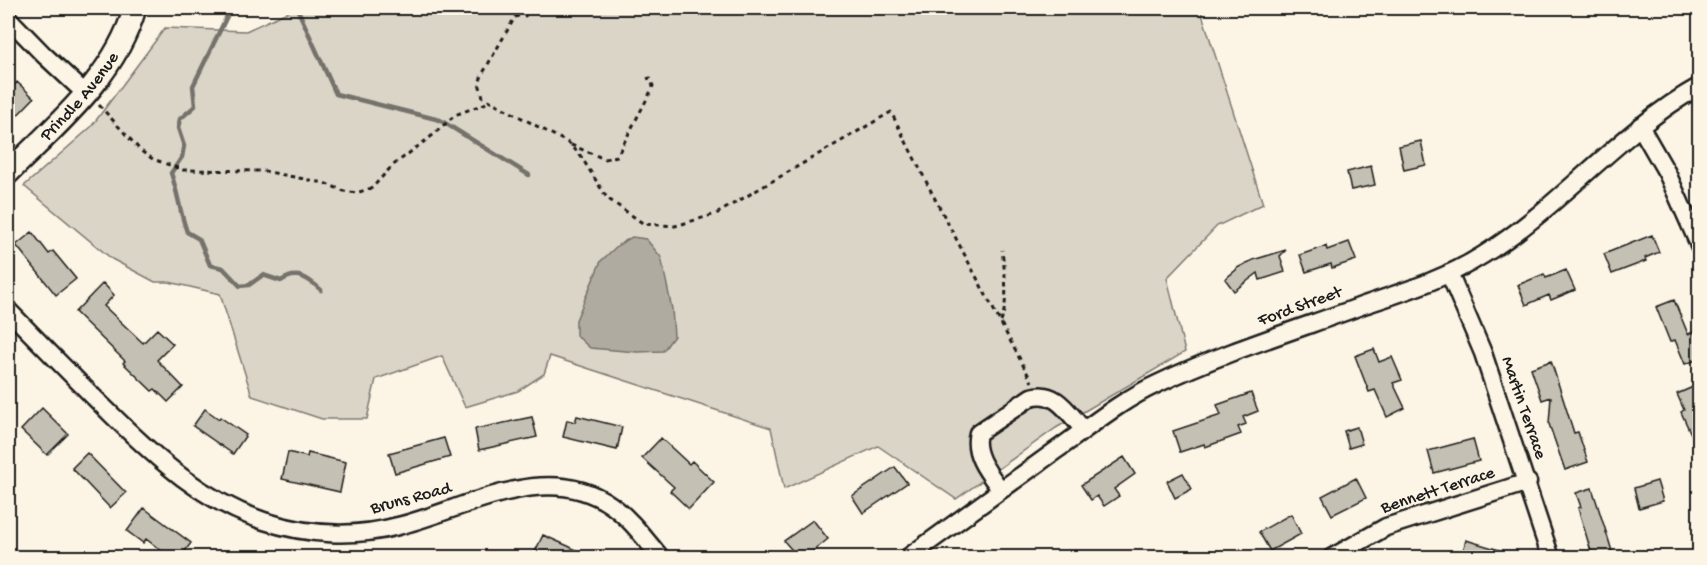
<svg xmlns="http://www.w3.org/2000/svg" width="1707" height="565" font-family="'Gochi Hand',sans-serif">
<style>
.green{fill:#dbd5c8;stroke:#7c7872;stroke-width:1.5}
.water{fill:#b0aba1;stroke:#75726c;stroke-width:1.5}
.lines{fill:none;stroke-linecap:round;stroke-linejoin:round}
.stream{stroke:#75726c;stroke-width:4.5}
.building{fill:#c4c0b3;stroke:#1c1c1c;stroke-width:1.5}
.minor-casing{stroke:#1c1c1c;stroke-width:21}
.major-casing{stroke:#1c1c1c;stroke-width:26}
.path{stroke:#1c1c1c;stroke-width:3;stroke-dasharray:4.5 4.5;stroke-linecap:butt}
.minor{stroke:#fcf5e5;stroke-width:16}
.major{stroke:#fcf5e5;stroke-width:21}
.labels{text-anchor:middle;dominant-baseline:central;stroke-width:4.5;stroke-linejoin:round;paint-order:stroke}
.street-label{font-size:18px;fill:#1c1c1c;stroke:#fcf5e5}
</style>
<rect width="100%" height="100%" fill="#fcf5e5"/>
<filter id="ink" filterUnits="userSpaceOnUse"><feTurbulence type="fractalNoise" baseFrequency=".0167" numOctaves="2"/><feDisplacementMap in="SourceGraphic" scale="12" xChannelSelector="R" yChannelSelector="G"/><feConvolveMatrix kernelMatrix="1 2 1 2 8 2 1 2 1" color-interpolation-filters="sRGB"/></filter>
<g filter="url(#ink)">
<!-- green -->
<path class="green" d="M296,8H381L405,12L425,10L424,8H1200L1263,204L1217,226L1167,278L1185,352L1056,428L956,499L878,446L784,489L771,428L550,356L544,374L518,391L465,407L442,356L376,379L367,419H322L252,396L220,294L169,282H155L112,259L24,186L91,127L165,28L246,31Z"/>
<!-- water -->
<path class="water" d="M632,237L646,239L661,257L672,309L674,336L663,351L637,352L590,348L576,335V320L601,261L618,245Z"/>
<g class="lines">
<!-- stream -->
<path class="stream" d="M245,8L228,14L193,86L195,106L180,119L178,128L184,146L182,157L171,173C178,193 180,213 187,232L199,239L210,265L223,268L240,286L249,285L263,275L281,281C297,270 308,278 321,290
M297,8L336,94L440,120L529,175"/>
</g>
<!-- building -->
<path class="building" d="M17,82L34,98L8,125V92Z
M1421,141L1426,165L1404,170L1399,146Z
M1371,166L1375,185L1351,190L1347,172Z
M32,232L49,254L53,251L76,279L56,295L16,245Z
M1652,235L1659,252L1645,258L1646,261L1612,274L1604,254Z
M1349,242L1356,260L1332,268L1331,264L1306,272L1300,255L1326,246L1327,250Z
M1286,250L1280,256L1285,272L1260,280L1258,273L1234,291L1225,279L1236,270L1237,268L1253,260Z
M1566,270L1575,290L1551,300L1549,295L1526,305L1518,285L1544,274L1546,278Z
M103,283L114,295L104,306L143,343L157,329L173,344L157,360L183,387L168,402L155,389L152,391L123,363L125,361L75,312Z
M1674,300L1688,334L1694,332L1700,347V359L1685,364L1675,340L1670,342L1656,307Z
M1374,349L1379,362L1392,357L1402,380L1393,383L1405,408L1387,417L1375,390L1369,392L1355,356Z
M1551,361L1574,433L1578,432L1588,462L1565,470L1549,424L1551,397L1542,400L1531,368Z
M1700,384V454L1681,412L1684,410L1677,394Z
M1251,393L1258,411L1243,417L1246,424L1238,427L1241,434L1205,447L1204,444L1180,452L1173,431L1221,415L1217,405Z
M42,408L68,434L47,455L21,430Z
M205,409L219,419L220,417L246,435L233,454L193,426Z
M577,416L622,427L617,450L563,437L567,420L575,422Z
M532,417L537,437L479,450L475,429Z
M1357,427L1362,444L1349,448L1344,431Z
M444,438L450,457L395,473L389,453Z
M661,438L689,464L692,461L714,482L689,509L670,491L674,487L642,458Z
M1473,439L1479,461L1434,473L1428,451Z
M288,452L307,457L308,453L346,462L340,492L282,479Z
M87,453L126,493L110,508L72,468Z
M1124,457L1135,474L1114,489L1119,496L1104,506L1097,496L1091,500L1081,485Z
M895,467L907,483L863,513L852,496Z
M1183,473L1192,489L1175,498L1167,481Z
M1356,478L1366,498L1332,515L1322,496Z
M1657,481L1663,501L1639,508L1634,488Z
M1592,488L1608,538L1614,558H1593L1578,508L1581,507L1576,493Z
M144,508L191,543L180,558H171L146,539L143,543L127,531Z
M1291,514L1301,534L1270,551L1259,532Z
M813,520L828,539L807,556L803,551L797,556L784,541Z
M543,535L568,546L592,558H532Z
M1466,540L1513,554V558H1461Z"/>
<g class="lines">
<defs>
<path id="minor" d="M8,18L44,55L86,94
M1640,126L1667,173L1700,247
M1449,273L1483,353L1551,558
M8,310C42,345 77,381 113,416C158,460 203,501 264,521C307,535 354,538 398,526C464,510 546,459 611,505C631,519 645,539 661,558
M1001,490C989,474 972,454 978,433L1031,397C1056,389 1069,414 1084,430
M907,558C957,522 1006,486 1055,451C1088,428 1120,401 1157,384C1224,352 1296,330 1367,304C1406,291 1447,278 1483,255C1561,207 1619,131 1700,86
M1331,558L1386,527L1528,482"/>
<g id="major">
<path id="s1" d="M8,173C57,124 115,77 135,8"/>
</g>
</defs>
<!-- minor casing -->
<use href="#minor" class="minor-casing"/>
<!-- major casing -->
<use href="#major" class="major-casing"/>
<!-- path -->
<path class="path" d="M526,17L524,14L515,17L483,73L479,83L483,97L570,144L580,155L607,198L644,224L675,226L716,214L891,112L934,197L1032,382
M99,105L141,151L153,159L183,170L264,171L324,183L344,191L356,193L372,188L392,166L433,135L455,115L492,101
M571,145L605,159L617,156L650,93L653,86L650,78L646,79
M1001,322C1009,299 1005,275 1002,250"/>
<!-- minor -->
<use href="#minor" class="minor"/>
<!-- major -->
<use href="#major" class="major"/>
</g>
</g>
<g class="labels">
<!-- street labels -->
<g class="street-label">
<text stroke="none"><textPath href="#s1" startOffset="105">Prindle Avenue</textPath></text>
<text transform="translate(1300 307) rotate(-20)">Ford Street</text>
<text transform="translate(1523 408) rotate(71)">Martin Terrace</text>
<text transform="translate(1438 491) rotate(-18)">Bennett Terrace</text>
<text transform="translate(411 499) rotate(-15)">Bruns Road</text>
</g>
</g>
<!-- margin -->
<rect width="1707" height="565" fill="none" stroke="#fcf5e5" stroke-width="30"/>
<rect x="15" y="15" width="1677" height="535" fill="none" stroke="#1c1c1c" stroke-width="2" filter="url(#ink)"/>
</svg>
